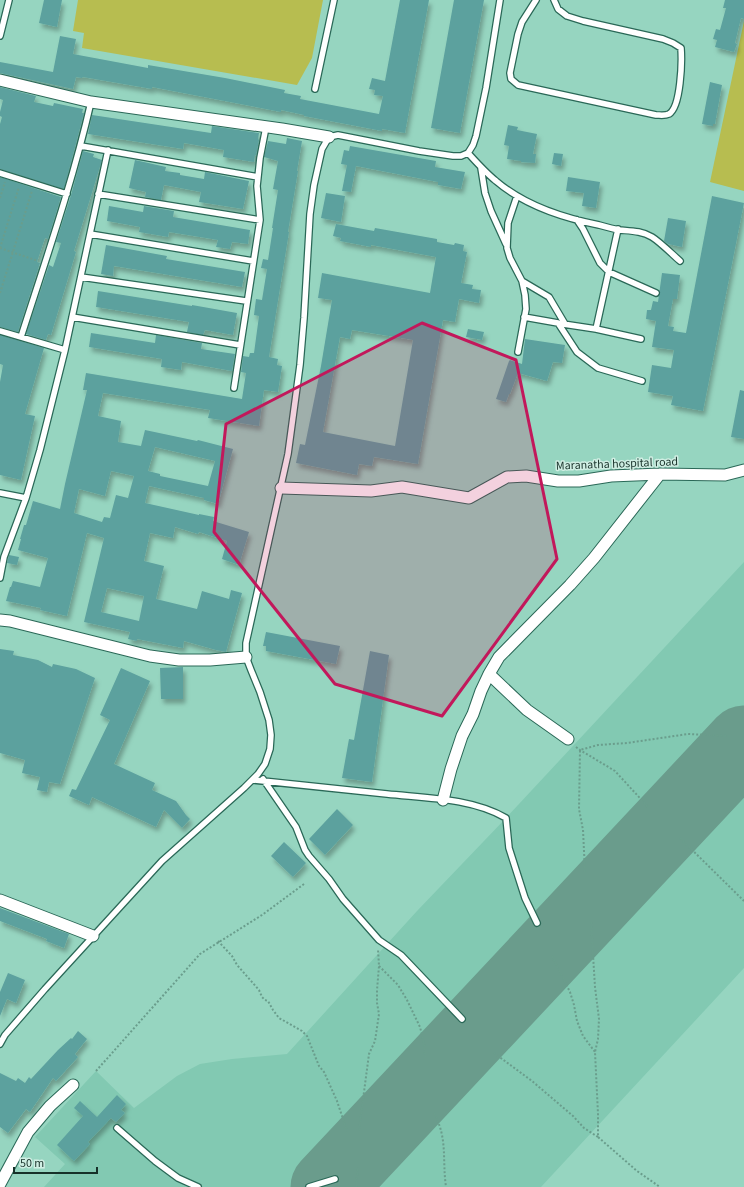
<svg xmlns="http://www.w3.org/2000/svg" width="744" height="1187" font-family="'Source Sans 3',sans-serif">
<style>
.built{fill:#82c9b2}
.green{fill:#b7bd50}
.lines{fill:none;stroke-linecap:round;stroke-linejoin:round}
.runway{stroke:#6a9c8c;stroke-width:75}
.building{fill:#5ca19e;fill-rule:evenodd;filter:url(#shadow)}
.service-casing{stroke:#2a6857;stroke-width:8}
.minor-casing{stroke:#2a6857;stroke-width:13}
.path{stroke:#6a9d8c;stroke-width:2;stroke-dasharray:2 2;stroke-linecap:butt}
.service{stroke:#fff;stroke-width:5.5}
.minor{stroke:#fff;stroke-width:11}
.marked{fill:#c2185b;fill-opacity:0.2;stroke:#c2185b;stroke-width:3;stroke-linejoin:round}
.labels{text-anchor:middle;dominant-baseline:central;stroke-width:3;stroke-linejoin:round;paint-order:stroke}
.street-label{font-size:12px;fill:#173129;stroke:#d0eee3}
</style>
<defs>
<filter id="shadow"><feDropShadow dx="2.5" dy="4.5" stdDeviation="2" flood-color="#0004"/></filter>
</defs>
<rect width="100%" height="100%" fill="#96d5c0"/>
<!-- built -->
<path class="built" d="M744,562V968L541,1187H44L65,1164L35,1137L96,1071L134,1108L177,1076L200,1064L232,1059L287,1054L417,911L506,818Z"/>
<!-- green -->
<path class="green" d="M78,0H323L312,58L297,85L82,48L84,33L73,31Z
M744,21V191L710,182Z"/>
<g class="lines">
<!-- runway -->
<path class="runway" d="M328,1187L744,743"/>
</g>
<!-- building -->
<path class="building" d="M44,0H62L57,27L39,23Z
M400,0H429L405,133L382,129V131L304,116V115L281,110V112L152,87V89L83,77L82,78L76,77L73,89L0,73V62L53,72L60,36L76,39L73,54L148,68V65L225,78L285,90L284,93L301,96L300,99L379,114L383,96L374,95L375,90L369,89L372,78L385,81Z
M454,0H484L460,133L431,128Z
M725,0H744V19L741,18L735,43L737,44L734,52L715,47L717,40L713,39L716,29L720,30L726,8H723Z
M710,82L722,85L715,124H713V126L702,124Z
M0,87L36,96L34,102L53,106L54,103L83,109L82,113H84L64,189L0,169V124L2,117L0,116V112L3,100L0,99Z
M92,115L211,133L212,126L259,133L258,139L259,140L256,156L255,155L254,162L223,157L224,150L184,143L183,149L88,134Z
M508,125L518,127L517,130L537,134L533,154H536L535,163L521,162V161L507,159L509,146L504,145Z
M287,138L302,141L297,171H298L288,232H289L269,357L278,359L277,365L282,366L278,392L264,390L259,426L208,418L210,410L103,393L98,416L121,421L118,442L141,446L145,430L197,441L198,440L233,449L218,504L204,500V498L149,486L145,503L199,515V514L214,517L213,521L249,532L239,565L222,559L227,541L199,532L198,534L175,527L173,538L150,533L144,561L164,566L156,599L197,609L202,591L229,599L231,590L242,593L226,652L216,650L184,641L183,648L137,639V641L128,639L130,632L84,622L104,538L87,533L67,616L40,610L41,608L6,601L10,587H11L13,581L40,587L48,558L18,550L21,539H20L24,525H26L33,501L60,509L65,484L87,390H83L86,373L242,399L246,373L241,372L243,356L249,357L250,353H254L259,316L254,315L256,299L262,300L267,269L261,268L263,259L268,260L273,228H272L278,190L273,189L278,161L264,157L268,141L286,144ZM155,447L215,461L208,486L160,476V474L148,471ZM111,471L134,476L128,498L116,495L110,518L104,517L102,522L74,513L79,489L105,496ZM107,588L144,596L139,621L101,612Z
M350,146L436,161L435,167L465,172L461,189L438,185V182L356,166L351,192L342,191L347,165L341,164L344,150L349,151Z
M83,151L94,154L93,157L102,160L74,251L76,252L51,335L48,334L46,340L26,334L49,265L53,267L61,243L56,242L71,195Z
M554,153L563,154L561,166L552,164Z
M135,160L166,167L165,171L180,173V175L204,179L205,172L249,181L243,209L199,202L201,192L164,185L161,200L145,197L146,192L129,188Z
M0,177L61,197L48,239L45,238L37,262L40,263L18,332L0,327Z
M568,177L600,182L596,208L582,206L584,193L566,191Z
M326,193L345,196L341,222L321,218Z
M712,196L744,203L703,411L671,405L673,396L648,392L652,365L671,368L674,350L652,347L656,321L646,319L647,310H651L653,301L658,302L662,273L680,275L677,299H673L668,326L674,327L673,331L686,333Z
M109,206L143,212L144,206L174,211L173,217L250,230L248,244L232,242L230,249L216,247L218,240L169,232L168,237L139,232L140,227L107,221Z
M668,218L686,221L682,247L668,244L664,241Z
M336,224L374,231L375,228L437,239V242L454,245L455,243L464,245L463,251L467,252L461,283L473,285L472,289L481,290L479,303L459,299L455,322L443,320L418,464L374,457L372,466L359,464L357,475L296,463L300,444L305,445L321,366L332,300L318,298L322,273L430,293L436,257L371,245V247L340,241L341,238L333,236ZM352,330L413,340L395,446L323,432L340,337L350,339Z
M106,245L167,256L166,259L245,272L242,287L114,266L113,276L101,274Z
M98,291L192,306V305L237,313L233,335L205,330L203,335L187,332L189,322L96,307Z
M468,329L484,332L482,340L466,337Z
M91,333L155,343L156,335L202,343L201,349L235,354L232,371L182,362L181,370L161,367L162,359L89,347Z
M0,335L44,348L25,414L35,416L21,480L0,475V382L3,365L0,364Z
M525,339L565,345L562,363L553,362L547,381L518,373L510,394H509L506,402L496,399L509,361L510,360L522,364Z
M740,390L744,391V439L731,437Z
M9,555L19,557L17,565L7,563Z
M266,632L340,646L336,664L266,651V646H263Z
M0,649L14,651L13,655L38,660L52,667L53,664L76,669L95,678L60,784L49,782L47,792L37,790L40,777L22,773L25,760L0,753Z
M370,651L389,655L372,782L342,778L349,739L354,740Z
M183,667V699H161L160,668Z
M121,668L150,681L114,764L155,783L152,790L176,801L186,815L190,819L182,828L164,810L156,827L92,797L89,805L69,796L72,789L76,790L110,720L100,715Z
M337,809L353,825L325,855L309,839Z
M284,842L306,863L293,877L271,856Z
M0,908L69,934L64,948L46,941L47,939L0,921Z
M8,973L25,980L16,1003L7,999L0,1016V992Z
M78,1031L87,1039L75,1054L78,1057L56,1081L53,1078L30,1112L26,1109L8,1133L0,1127V1073L16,1081L18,1078L25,1083L29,1077L31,1079L58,1050L71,1038L72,1039Z
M117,1095L126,1104L121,1110L125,1113L116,1122L111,1118L88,1142L90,1144L74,1161L57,1145L83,1116L74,1108L80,1101L97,1117Z"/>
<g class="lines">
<defs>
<path id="service" d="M536,0L522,22L518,34L510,73L511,79L518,85L656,115C660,115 665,116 669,114C681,107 682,61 681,48L673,43L663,39L583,21L567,16L558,9L554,0
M0,36L9,0
M315,89L334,0
M81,146L258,177
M468,153C477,163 486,173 496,181C524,205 563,218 599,225C606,227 613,229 620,230C631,231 642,231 652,237C660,242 672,254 680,261
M481,168L485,193L491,211L506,244
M0,173L67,194
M98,194L260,220
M517,196L508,223L507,248L510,258L522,281L549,297L565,324
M577,220L583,229L600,263L609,272L656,293
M90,234L253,261
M81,277L246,301
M72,317L240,345
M524,317L558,323L577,352L598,368L642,381
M563,324L596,329L641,339
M596,329L618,229
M0,331L65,350
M21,337C46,259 73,181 91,102
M518,352L526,309L525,295L522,281
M234,388L260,220L257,186L258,177L260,158L266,127
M0,493L26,498
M0,578L4,557L26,498L40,450L65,350L108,150
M263,779L296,827L305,850L309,856L329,879L343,899L379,940L401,955L462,1019
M253,780C297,785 342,789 387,794C425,798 472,798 506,818L509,848L525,898L537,923
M0,1044L5,1035L45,989L162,861L244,788L258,774L265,764L270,749L271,735L269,720L260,692L251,670L246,657V643L288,454L300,365L304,318L310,214L314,185L322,149L329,137L338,135L419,151L453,156H461L468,153L473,145L476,136L486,88L500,0
M117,1128L155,1161L178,1178L198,1187
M309,1187L335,1179"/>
<path id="minor" d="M0,80L91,102L282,129L329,137
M281,488L371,491L402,487L469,498L507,477L526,476L558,481H579L611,476L660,474L725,475L744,470
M0,620L10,621L150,656L179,660H210L246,657
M489,674L527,710L568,739
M443,800L451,769L462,736L473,714L481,691L489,674L499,657L570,585L594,558L660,474
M0,900L93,936
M0,1184L28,1132L50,1106L73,1085"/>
</defs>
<!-- service casing -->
<use href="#service" class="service-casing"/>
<!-- minor casing -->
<use href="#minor" class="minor-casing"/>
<!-- path -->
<path class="path" d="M0,198L5,182
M0,248L19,187
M0,248L38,261
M0,293L32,191
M576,747L580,750L615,771L649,808
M680,838L744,901
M585,872L583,830L579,809L580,750L598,745L627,743L688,734L729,736
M591,922L595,987L599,1019L598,1039L595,1052L598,1114V1137L637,1171L660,1187
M218,941L232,956L237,965L259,990L262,997L265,1000L268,1001L273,1010L279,1018L302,1031L307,1036L319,1066L324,1072L337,1101L347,1131
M552,956L570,992L574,1005L577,1021L583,1036L595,1052
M379,966L398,985L407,1000L420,1027L424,1043L425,1057
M494,1053L532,1081L573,1116L584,1128L598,1137
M96,1071L200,954L262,915L304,884
M434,1113C448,1139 442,1159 446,1187
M359,1130L369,1054L375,1041L379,1014L377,1003V990L379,966L378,949
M356,1187L358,1167"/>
<!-- service -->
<use href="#service" class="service"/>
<!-- minor -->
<use href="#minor" class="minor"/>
</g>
<!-- marked area -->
<path class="marked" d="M422,323L516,360L557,559L442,716L335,684L214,532L226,424Z"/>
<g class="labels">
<!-- street labels -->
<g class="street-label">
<text transform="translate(617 464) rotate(-2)">Maranatha hospital road</text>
</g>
</g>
<!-- scale -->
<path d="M14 1167v6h83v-6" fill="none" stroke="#173129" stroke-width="2"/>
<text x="20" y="1167" font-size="12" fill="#173129" stroke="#d0eee3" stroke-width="3" paint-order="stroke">50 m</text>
</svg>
